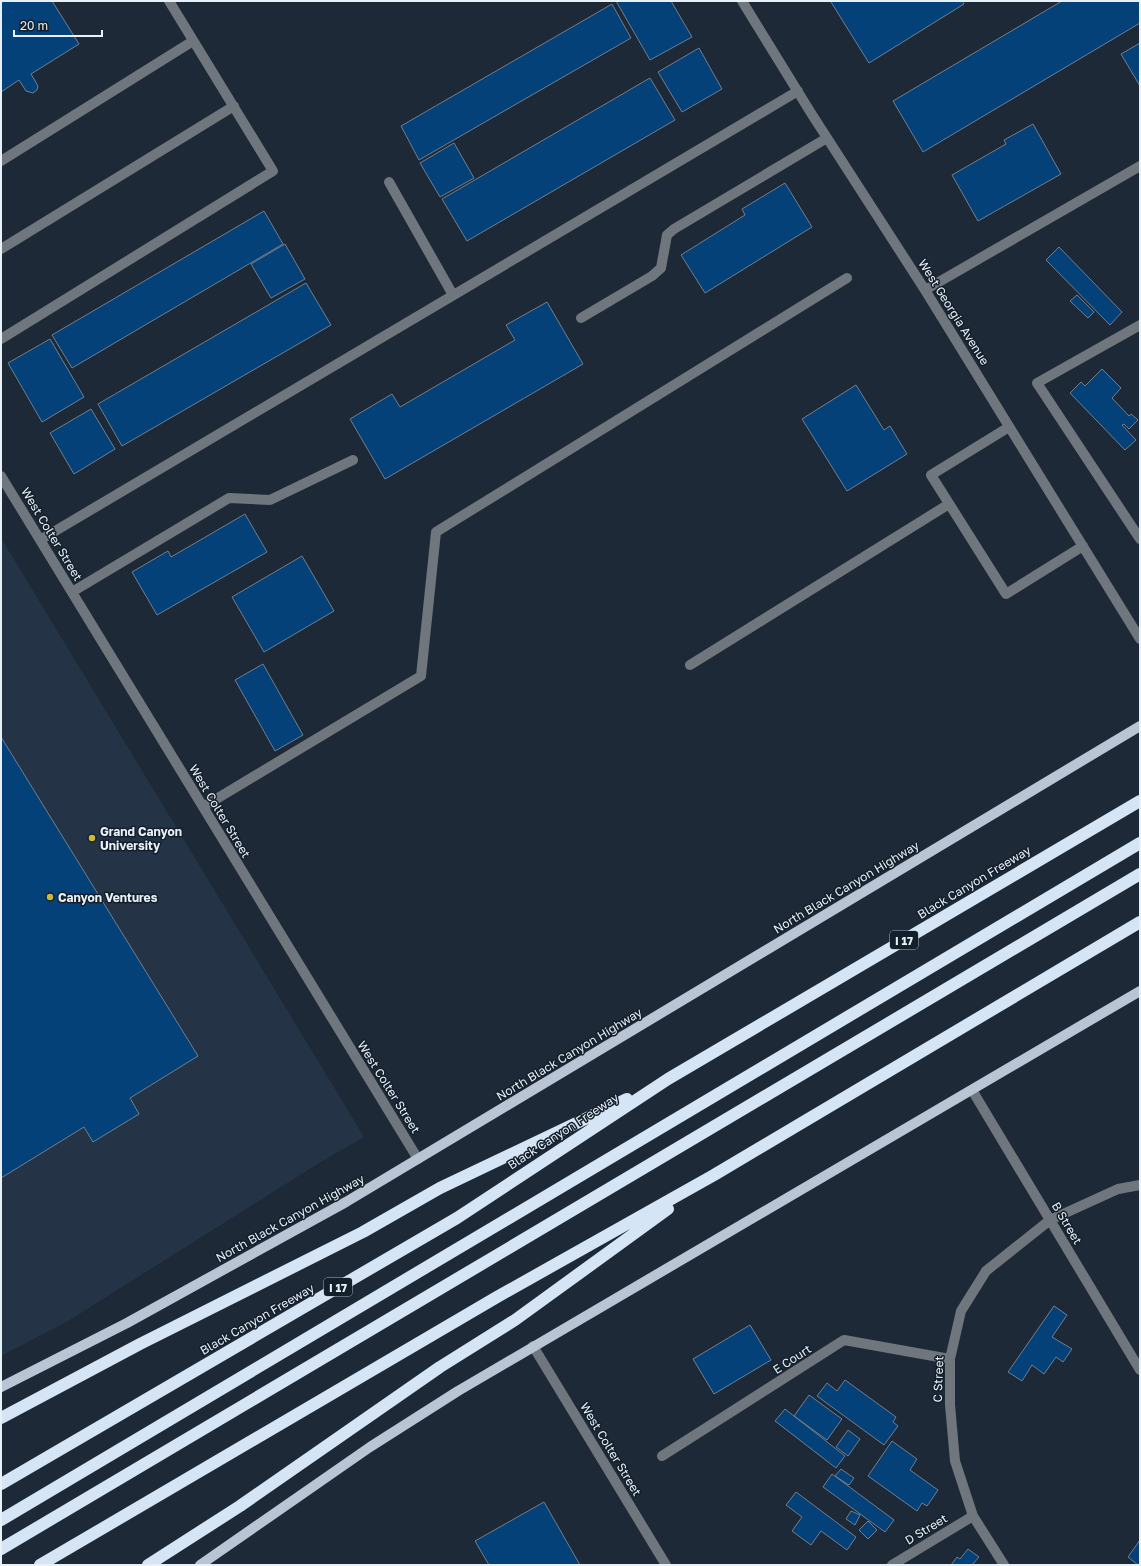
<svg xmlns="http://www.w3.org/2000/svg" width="1141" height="1566" font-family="'Golos Text',sans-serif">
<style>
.built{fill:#243446}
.building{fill:#044178;stroke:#717f8f}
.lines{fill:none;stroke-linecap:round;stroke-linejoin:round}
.minor{stroke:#70767d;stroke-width:10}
.major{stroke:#b9c5d4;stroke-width:10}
.highway{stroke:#d6e5f6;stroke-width:12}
.poi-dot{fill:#caba3a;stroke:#141f2c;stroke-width:1.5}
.labels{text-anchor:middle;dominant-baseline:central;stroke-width:3;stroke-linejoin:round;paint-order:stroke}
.shield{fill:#141f2c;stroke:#a8b1bb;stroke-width:1}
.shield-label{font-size:11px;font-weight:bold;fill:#e8f0f8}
.street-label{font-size:12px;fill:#e8f0f8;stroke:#141f2c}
.poi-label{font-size:12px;font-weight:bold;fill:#e8f0f8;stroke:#141f2c;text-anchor:start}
</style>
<rect width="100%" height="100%" fill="#1d2936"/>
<!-- built -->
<path class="built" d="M1,538L364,1137L319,1163L68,1321L1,1356Z"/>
<!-- building -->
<path class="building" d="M4,1H52L79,44L31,74L38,86L37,90L33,93L26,91L19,80L1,92V3Z
M616,1H671L692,37L650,60Z
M832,1H962L964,4L869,63L831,2Z
M1062,1H1140V23L923,152L893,101Z
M612,4L631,38L419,160L401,126Z
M1140,43V86L1121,54Z
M699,48L722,89L682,112L658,72Z
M650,78L675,120L467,241L442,199Z
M1033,124L1061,174L978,221L952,175L1006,144L1004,140Z
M454,143L474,178L440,197L420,163Z
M785,183L812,227L705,293L681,255L745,215L742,209Z
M264,211L283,244L72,368L52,335Z
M285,244L305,279L271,298L251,264Z
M1059,247L1122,312L1110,325L1046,260Z
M306,283L331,325L122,446L98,404Z
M1077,295L1094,312L1088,318L1070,301Z
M547,302L583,364L385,479L350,419L392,394L400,407L515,340L506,325Z
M50,339L84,397L42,422L8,363Z
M1102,369L1121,388L1112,398L1129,416L1131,414L1138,420L1129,429L1124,424L1122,425L1136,440L1125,450L1070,393L1081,382L1085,386Z
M856,385L884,430L890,426L907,454L847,491L802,419Z
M91,409L115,449L74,474L50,433Z
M245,514L267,552L157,615L132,572L168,551L171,557Z
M302,556L334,611L264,652L232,597Z
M263,664L303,735L275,751L235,680Z
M1,737L198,1056L130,1098L139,1114L93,1142L84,1127L1,1178Z
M1054,1306L1067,1315L1052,1337L1072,1349L1063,1362L1056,1357L1044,1374L1032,1365L1022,1381L1008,1372Z
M750,1325L771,1360L714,1394L693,1359Z
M845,1380L896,1417L893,1422L898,1426L884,1445L817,1396L827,1383L837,1391Z
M809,1395L842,1419L827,1440L794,1416Z
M785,1409L845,1456L836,1468L775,1421Z
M848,1430L860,1439L848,1456L836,1447Z
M892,1441L917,1459L910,1470L938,1490L927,1506L922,1503L917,1511L868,1476Z
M841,1469L854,1478L849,1485L835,1476Z
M832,1474L894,1520L885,1532L823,1487Z
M796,1492L856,1537L847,1550L821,1531L811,1545L792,1531L802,1517L786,1505Z
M544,1502L580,1565H489L475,1541Z
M851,1511L860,1515L855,1525L846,1519Z
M868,1521L877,1530L868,1539L859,1530Z
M1140,1540V1565H1138L1128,1557Z
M968,1549L979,1557L972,1565H951L957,1557L960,1559Z"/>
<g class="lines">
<!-- minor -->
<path class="minor" d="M742,1L811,113L925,290L1140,639
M1,161L193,41
M389,182L453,295
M1,249L234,106
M925,290L1140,166
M581,318L652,276L661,268L667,235L674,229L827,138
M1140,325L1037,383L1140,539
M1,339L273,171L169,1
M1009,427L931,475L1006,594L1083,546
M1,476L418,1159
M40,540L798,91
M72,592L229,498L270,500L353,460
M690,665L949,504
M203,807L421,676L436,532L847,278
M972,1090L1140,1370
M533,1346L666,1565
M662,1456L844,1340L950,1359
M892,1565L973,1516
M1004,1565L973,1516L955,1461L950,1405V1359L961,1311L986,1271L1050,1220L1118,1189L1140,1185"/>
<!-- major -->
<path class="major" d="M1,1387L127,1323L346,1202L1140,726
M200,1565L370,1447L458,1391L1140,991"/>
<!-- highway -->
<path class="highway" d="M1,1418L140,1344L363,1232L440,1188L627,1099
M1,1484L457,1218L668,1079L1140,801
M1,1520L1140,843
M1,1549L1140,874
M40,1565L497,1297L714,1175L1140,922
M148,1565L240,1506L440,1367L515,1320L668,1209"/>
</g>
<!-- markers -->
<g class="poi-dot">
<circle cx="92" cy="838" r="4"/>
<circle cx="50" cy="897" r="4"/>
</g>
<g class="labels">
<!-- shield labels -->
<g class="shield">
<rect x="890" y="931" width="28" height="18" rx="3"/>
<rect x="324" y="1278" width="28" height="18" rx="3"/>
</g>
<g class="shield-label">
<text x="904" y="940">I 17</text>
<text x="338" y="1287">I 17</text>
</g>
<!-- street labels -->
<g class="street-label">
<text transform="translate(954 312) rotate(58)">West Georgia Avenue</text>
<text transform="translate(52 534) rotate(59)">West Colter Street</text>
<text transform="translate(220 811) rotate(59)">West Colter Street</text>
<text transform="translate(974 882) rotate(-31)">Black Canyon Freeway</text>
<text transform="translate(846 887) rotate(-31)">North Black Canyon Highway</text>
<text transform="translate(569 1054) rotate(-31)">North Black Canyon Highway</text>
<text transform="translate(389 1087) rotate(58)">West Colter Street</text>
<text transform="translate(563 1131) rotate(-33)">Black Canyon Freeway</text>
<text transform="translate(290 1218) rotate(-29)">North Black Canyon Highway</text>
<text transform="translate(1067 1223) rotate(59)">B Street</text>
<text transform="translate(257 1319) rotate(-30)">Black Canyon Freeway</text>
<text transform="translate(792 1359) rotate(-33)">E Court</text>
<text transform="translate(938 1379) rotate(-88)">C Street</text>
<text transform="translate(611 1449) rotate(59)">West Colter Street</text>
<text transform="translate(926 1529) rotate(-31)">D Street</text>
</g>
<!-- poi labels -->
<g class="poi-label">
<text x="100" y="831">Grand Canyon<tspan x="100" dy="14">University</tspan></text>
<text x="58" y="897">Canyon Ventures</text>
</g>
</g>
<!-- border -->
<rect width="1141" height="1566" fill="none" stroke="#e8f0f8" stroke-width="4"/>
<!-- scale -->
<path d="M14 30v6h88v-6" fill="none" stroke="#e8f0f8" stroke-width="2"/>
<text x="20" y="30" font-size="12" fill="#e8f0f8" stroke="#141f2c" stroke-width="3" paint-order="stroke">20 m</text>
</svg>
